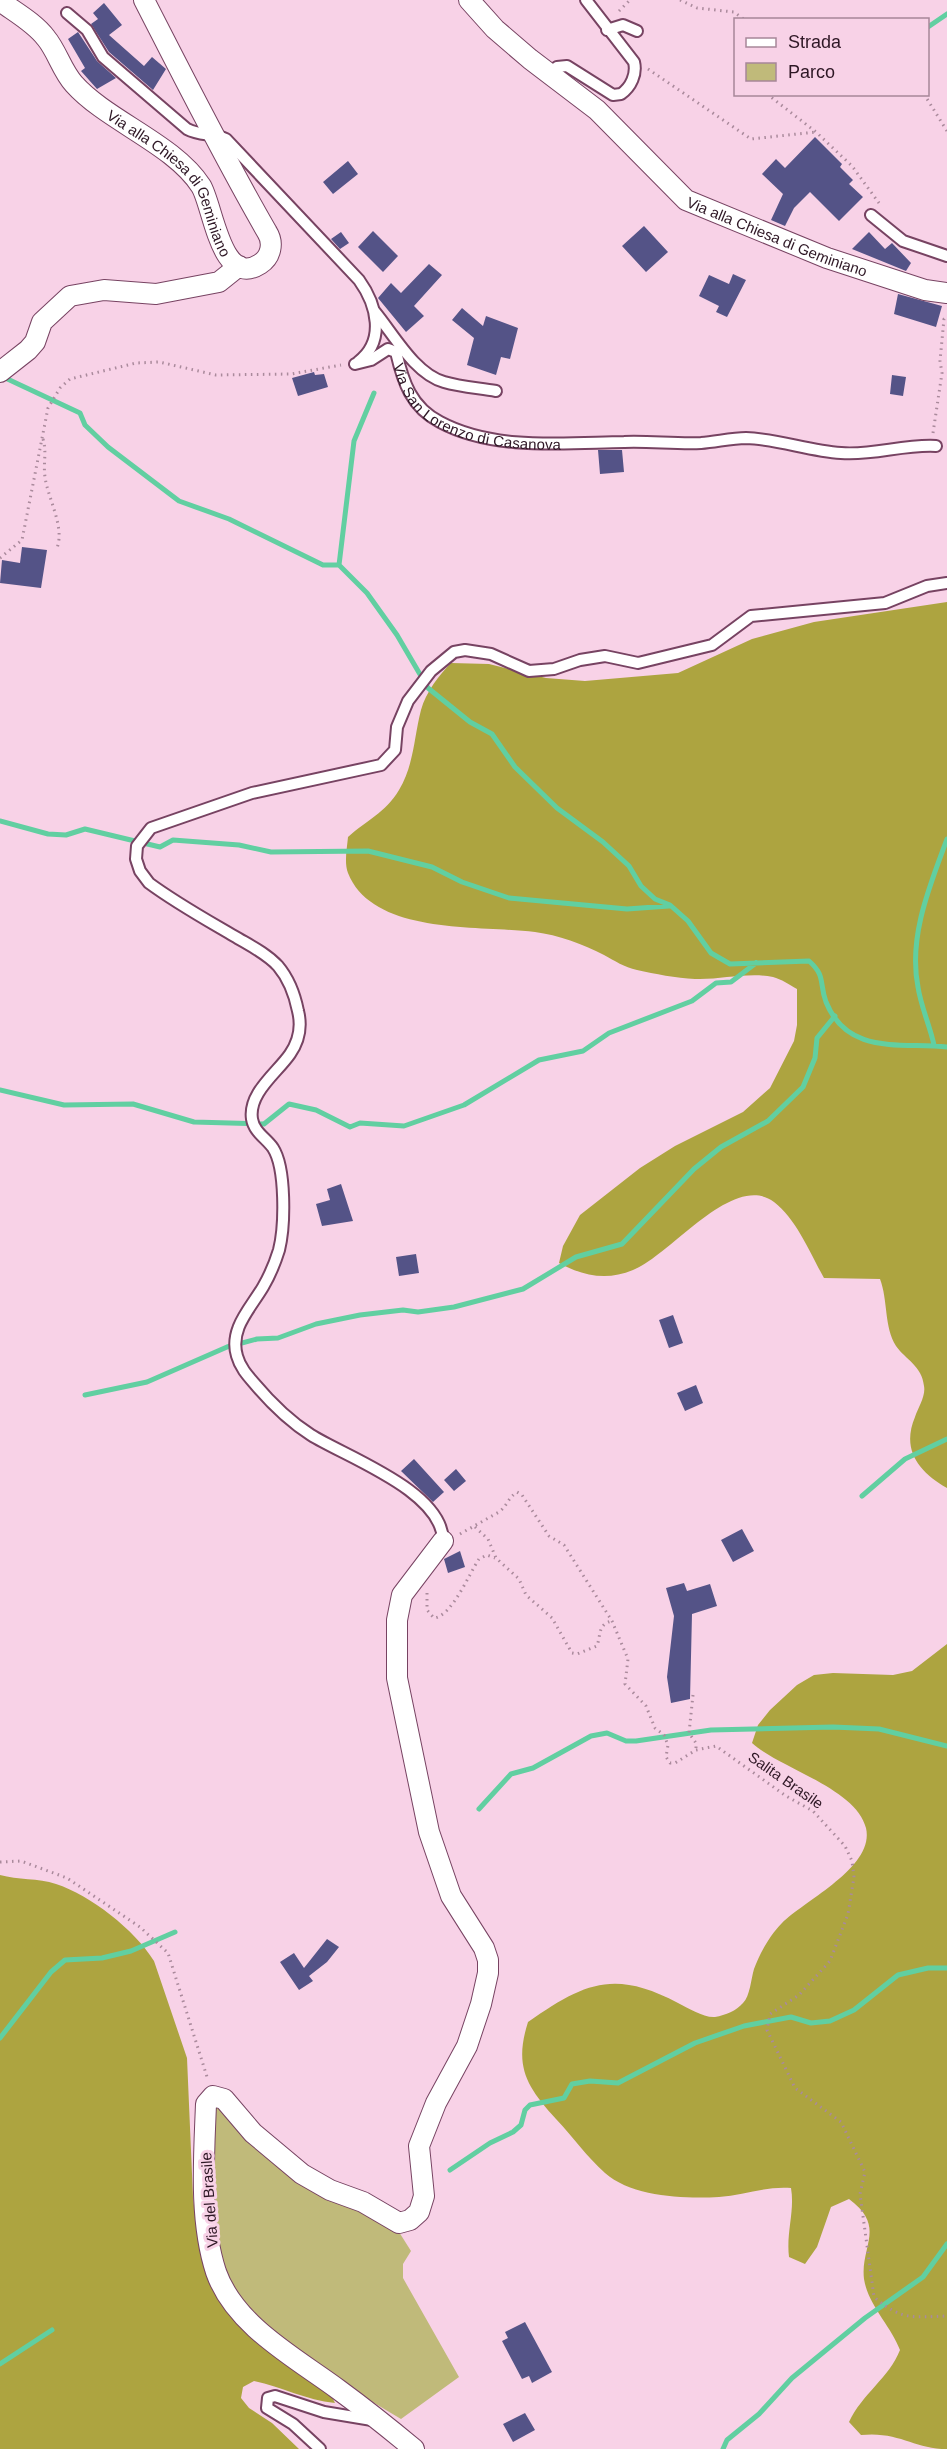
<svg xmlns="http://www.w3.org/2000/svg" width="947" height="2449" font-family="Helvetica,sans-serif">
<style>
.green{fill:#c0ba7a}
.forest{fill:#ada440}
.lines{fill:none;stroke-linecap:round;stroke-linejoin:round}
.stream{stroke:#61cfa1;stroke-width:5}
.building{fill:#545387}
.lane-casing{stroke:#774362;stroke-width:14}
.street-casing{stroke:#774362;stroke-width:22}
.path{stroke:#aa8a9c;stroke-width:3;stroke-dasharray:1.5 4.5;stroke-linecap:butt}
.lane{stroke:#fff;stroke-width:10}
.street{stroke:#fff;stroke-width:20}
.labels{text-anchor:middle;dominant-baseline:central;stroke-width:6;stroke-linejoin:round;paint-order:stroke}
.street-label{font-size:15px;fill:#2e1725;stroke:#f8d2e7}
</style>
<rect width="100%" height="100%" fill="#f8d2e7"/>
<!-- green -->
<path class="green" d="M217,2106L399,2232L411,2251L403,2264V2278L459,2377L401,2419C345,2385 240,2327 221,2261C208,2214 211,2163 211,2115Z"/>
<!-- forest -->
<path class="forest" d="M947,602V1488C919,1472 901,1450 915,1417C918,1408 926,1396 924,1386C922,1366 906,1360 896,1346C884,1327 888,1300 880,1279L824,1278C810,1253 797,1220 774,1202C733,1171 669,1257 633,1270C607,1281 583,1276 559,1263L563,1246L580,1215L640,1168L675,1146L743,1112L770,1088L794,1041L797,1025V989C790,985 781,979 773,977C747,972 721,980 695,979C676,978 655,974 637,970C624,967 615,961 604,955C583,944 558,935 535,932C481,925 373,936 348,873C344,863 347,848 348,837C367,820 385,813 399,790C414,765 414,737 421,710C426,692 439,675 451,663L489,664L546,678L585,681L678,673L752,639L814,622Z
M947,1644V2449C914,2449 899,2431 861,2435L849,2422C862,2394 889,2378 900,2350C891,2326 868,2305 864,2279C860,2246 887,2227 849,2199L831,2207L817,2247L805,2264L789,2257C786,2233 795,2211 791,2188C766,2186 744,2195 719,2197C685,2199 632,2197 605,2173C587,2157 573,2137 556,2119C526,2086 514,2066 528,2022C584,1983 614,1969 678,2003C688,2008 704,2018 715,2017C726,2015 736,2011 743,2003C750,1996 751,1979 754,1969C760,1953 770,1935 782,1923C805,1900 875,1867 866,1828C856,1788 779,1768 752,1743L758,1725L770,1710L797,1685L814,1675L833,1673L893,1675L912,1671Z
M0,1875C18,1880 38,1878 56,1884C90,1895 135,1930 154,1961L187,2058L193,2197L197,2232L214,2290L330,2393L335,2403C306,2400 282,2387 254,2381L243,2387L241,2398L249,2408L272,2423L299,2449H0Z"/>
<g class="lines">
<!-- stream -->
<path class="stream" d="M928,27L947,14
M1,376L80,413L85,425L108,447L179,501L229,519L323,565H339L367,593L397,635L428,688L470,722L492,734L515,767L557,808L603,842L629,866L641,886L655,899L670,905L688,921L711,953L730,964L809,961C826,976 819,983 826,1002C848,1056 901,1042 947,1047
M339,565L354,441L374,393
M0,821L48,834L66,835L85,829L160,847L173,840L239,845L271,852L368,851L432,867L462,882L509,898L627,909L669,906
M934,1045C930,1026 921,1007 918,987C908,937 930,885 947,839
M0,1090L64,1105L133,1104L194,1122L264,1124L289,1104L316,1110L350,1127L360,1123L404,1126L464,1105L539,1060L583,1051L609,1033L692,1001L716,983L731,982L756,963
M85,1395L147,1382L227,1347L257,1339L278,1338L316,1324L360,1315L403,1310L418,1312L454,1307L523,1289L576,1257L622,1244L694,1169L721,1147L768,1121L803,1087L815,1058L817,1038L835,1016
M862,1496L905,1459L947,1439
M479,1809L511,1774L533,1768L591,1736L607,1733L626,1741H636L711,1730L833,1727L879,1729L947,1746
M0,2038L51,1972L65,1960L102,1958L131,1951L175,1932
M450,2170L490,2143L513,2132L521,2125L525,2110L530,2105L564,2098L572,2084L590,2081L618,2083L695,2043L744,2026L791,2017L811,2023L830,2021L854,2010L898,1975L928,1968H947
M0,2364L52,2330
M723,2449L727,2440L759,2414L792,2378L865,2318L923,2277L947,2244"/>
</g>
<!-- building -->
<path class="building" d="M104,3L122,25L109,35L144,66L152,57L166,69L153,90L109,52L91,24L98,19L93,13Z
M78,32L97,61L116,78L97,89L81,71L85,68L68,39Z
M815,137L842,164L840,167L853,180L849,184L863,197L839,221L810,192L794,208L785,226L771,220L783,194L762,174L776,159L785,168Z
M348,161L358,174L333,194L323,182Z
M644,226L668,252L646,272L622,246Z
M373,231L398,256L383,272L358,247Z
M341,232L349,243L340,249L331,239Z
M869,232L885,249L892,243L911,263L906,271L852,249Z
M429,264L442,275L414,306L424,316L406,332L378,298L391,283L401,293Z
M733,274L746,280L727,317L716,312L719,306L699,296L709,275L729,284Z
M898,294L942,306L936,327L894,314Z
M462,308L483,326L486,316L518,328L510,359L501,357L496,375L467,365L474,338L452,320Z
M314,372L315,375L324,374L328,387L298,396L292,378Z
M892,375L906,377L903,396L890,394Z
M598,450H622L624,472L600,474Z
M22,547L47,550L41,588L0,583L2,560L20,563Z
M341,1184L353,1221L322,1226L316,1204L330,1200L327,1189Z
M416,1254L419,1273L399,1276L396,1257Z
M673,1315L683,1343L669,1348L659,1320Z
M696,1385L703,1403L685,1411L677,1393Z
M414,1459L444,1492L433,1502L401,1471Z
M456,1469L466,1481L454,1491L444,1480Z
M742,1529L754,1551L733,1562L721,1540Z
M460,1551L465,1567L448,1573L444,1559Z
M684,1583L687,1591L710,1584L717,1606L692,1614L690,1699L671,1703L667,1677L674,1616L666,1588Z
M327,1939L339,1947L327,1962L309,1976L313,1981L299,1990L280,1962L294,1953L304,1968Z
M525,2322L552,2372L532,2383L529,2376L522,2379L502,2341L508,2338L505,2332Z
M525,2413L535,2430L513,2442L503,2424Z"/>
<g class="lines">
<defs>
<g id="lane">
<path d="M67,13L87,30L103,57L187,129C200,136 213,133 226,139L359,280C377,305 386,341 358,362"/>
<path d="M607,30L623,25L637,31"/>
<path d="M549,73L557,67L567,66L613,95L621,94C631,87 637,74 634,62L586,0"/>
<path d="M871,215L903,241L947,256"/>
<path d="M375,312C394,335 415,374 444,382C461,387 479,388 496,391"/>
<path id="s1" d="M355,364L371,360L388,349L396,352C403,382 411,407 440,422C494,451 565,443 624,442C649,441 675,444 701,443C716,442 731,438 746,438C778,439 809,451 841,453C872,456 904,444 936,446"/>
<path d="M443,1541C443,1491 346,1457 311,1435C289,1421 270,1402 254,1383C247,1375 240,1367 237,1356C229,1329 250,1309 263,1287C270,1275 275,1263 279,1250C285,1226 286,1168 273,1148C266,1138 254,1132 252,1119C248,1093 277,1073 290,1054C299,1041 302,1027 298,1011C295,996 289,979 278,966C266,953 249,945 234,936C205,919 176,903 149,883L140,871L136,859L137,846L151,828L252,793L381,765L395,750L397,727L408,701L431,671L454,652L465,650L491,654L529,671L554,669L580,660L605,656L638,663L712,645L751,616L885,603L927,586L947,583"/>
<path d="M320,2449L293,2424L267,2408L268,2398L275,2396L324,2412L372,2420"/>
</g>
<g id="street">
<path id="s2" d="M469,0L495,29L530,59L597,110L686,200L827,258L925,290L947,293"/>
<path id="s3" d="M0,1C15,12 35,23 46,38C57,51 62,71 74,84C107,121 174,144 201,186C213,205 221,289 260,264C271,257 274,243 267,232C223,156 184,78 144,0"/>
<path d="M0,372L28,350L35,342L42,322L70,296L104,290L156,294L219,282L239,266"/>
<path d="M414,2449C390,2429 365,2409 339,2390C296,2358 235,2326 216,2272C199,2220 204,2158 206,2104L213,2096L224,2099L253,2133L302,2174L330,2190L363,2202L399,2223L410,2220L419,2212L424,2196L419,2146L436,2103L467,2046L481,2004L488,1973V1960L484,1948L451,1896L429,1832L397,1678V1620L402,1595L443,1541"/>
</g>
</defs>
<!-- lane casing -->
<use href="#lane" class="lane-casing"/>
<!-- street casing -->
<use href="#street" class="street-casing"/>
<!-- path -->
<path class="path" d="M680,0L697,8L734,12L745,20
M619,11L630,0
M648,69L751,139L816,132
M767,94L816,132L852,166L879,203
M924,94L947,131
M933,433L942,373L940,361L944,319L947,316
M43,439C47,452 43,463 45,477C48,499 65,527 57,548
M0,558L22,540L48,408L60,388L70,379L136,363L159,362L216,375L291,374L341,365
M475,1527L488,1539L496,1558L519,1579L526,1595L552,1618L572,1653L577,1654L597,1646C601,1634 598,1624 612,1621
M460,1534L499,1512C507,1506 508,1498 517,1492L522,1495L549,1536L564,1545L612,1621L628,1659L625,1684L646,1706L655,1728L664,1735L668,1745L666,1757L670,1763H675L696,1750L716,1746L786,1796L813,1811L845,1846L852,1861L854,1877L848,1914L830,1961L799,1995L770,2014L767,2030L795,2088L841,2122L865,2172L860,2194L874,2297C902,2321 913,2317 947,2316
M427,1593V1610L434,1618C452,1616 469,1574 479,1559L487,1555L495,1558
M693,1695L689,1733L696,1743V1750
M0,1862L21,1861L67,1878L140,1927L168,1953L208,2080"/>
<!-- lane -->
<use href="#lane" class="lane"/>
<!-- street -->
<use href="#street" class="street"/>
</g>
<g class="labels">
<!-- street labels -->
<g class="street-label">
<text stroke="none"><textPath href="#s3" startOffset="255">Via alla Chiesa di Geminiano</textPath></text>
<text stroke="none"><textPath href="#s2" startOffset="394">Via alla Chiesa di Geminiano</textPath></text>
<text stroke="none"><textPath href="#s1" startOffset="156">Via San Lorenzo di Casanova</textPath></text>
<text transform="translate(786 1780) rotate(35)">Salita Brasile</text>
<text transform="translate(209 2200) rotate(-94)">Via del Brasile</text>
</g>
</g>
<!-- legend -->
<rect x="734" y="18" width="195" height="78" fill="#f8d2e7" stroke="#a78799" stroke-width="1.5"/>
<rect x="746" y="38" width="30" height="9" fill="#ffffff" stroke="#a78799" stroke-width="1.5"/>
<text x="788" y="48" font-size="18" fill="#2e1725">Strada</text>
<rect x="746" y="63" width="30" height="18" fill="#c0ba7a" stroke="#a78799" stroke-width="1.5"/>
<text x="788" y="78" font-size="18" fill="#2e1725">Parco</text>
</svg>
